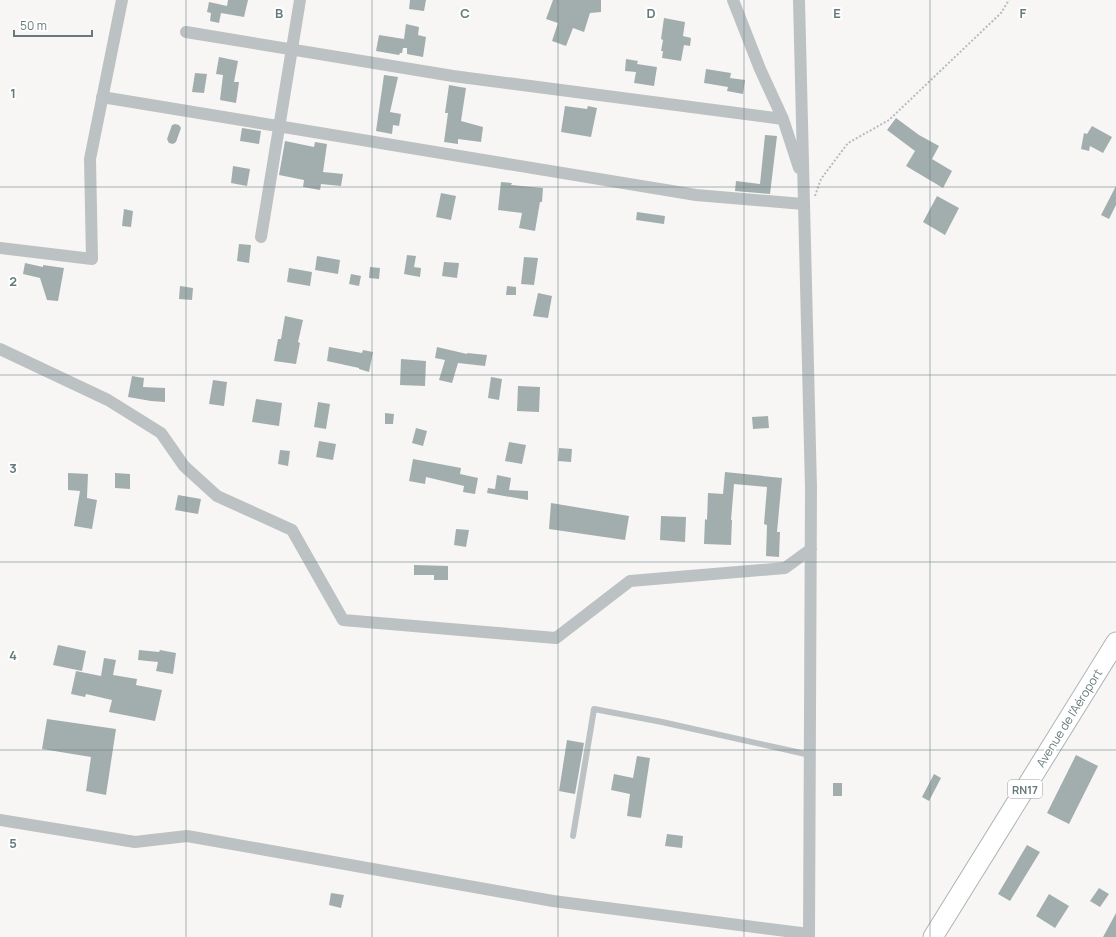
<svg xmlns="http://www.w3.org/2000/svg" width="1116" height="937" font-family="Manrope,sans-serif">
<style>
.building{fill:#a2aeae}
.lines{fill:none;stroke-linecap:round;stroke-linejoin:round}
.primary-casing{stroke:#aeb5b6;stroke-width:21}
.path{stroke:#b6bbbc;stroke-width:2;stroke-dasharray:2 2;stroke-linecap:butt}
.lane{stroke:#bcc2c3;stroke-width:6}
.street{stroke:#bcc2c3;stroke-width:12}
.primary{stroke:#fff;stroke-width:19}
.grid{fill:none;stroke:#667a7b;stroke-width:1;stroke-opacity:0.55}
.labels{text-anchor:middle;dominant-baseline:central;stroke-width:4;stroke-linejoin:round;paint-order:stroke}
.shield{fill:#fff;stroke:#94a2a3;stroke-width:1}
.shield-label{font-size:11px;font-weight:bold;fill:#667a7b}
.street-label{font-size:12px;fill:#667a7b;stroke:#fff}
.grid-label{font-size:13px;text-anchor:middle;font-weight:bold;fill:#667a7b;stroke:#fff;stroke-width:4;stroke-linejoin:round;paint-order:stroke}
</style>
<rect width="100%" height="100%" fill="#f7f6f4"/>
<!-- building -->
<path class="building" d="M228,0H248L244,17L221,13L219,23L210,21L211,13L207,12L209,2L227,6Z
M410,0H426L424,11L409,9Z
M553,0H601V12L590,13L584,32L573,28L566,46L552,41L558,23L546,19Z
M664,18L685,22L683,36L691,38L690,46L684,45L681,61L662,58L663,51H661L663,40L661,39Z
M406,24L419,27L418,35L426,37L423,57L407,54V48H403L402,53H400L399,55L376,51L379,35L404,39Z
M219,57L238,61L234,82H239L236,103L220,100L223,75L216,74Z
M626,59L638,61L637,64L657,67L654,86L634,83L636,72L625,71Z
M706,69L731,73L730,78L745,80L743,94L727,91L728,87L704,83Z
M195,73L207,74L204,93L192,92Z
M384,75L398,77L390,112L401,114L399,126L393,125L392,134L376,131Z
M449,85L466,88L461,121L483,127L481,142L458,139V144L444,142L448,113H445Z
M565,106L587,109L588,106L597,108L591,137L561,132Z
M896,118L919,135L939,146L932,159L952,171L943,188L906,166L915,151L887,130Z
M175,124L179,125L181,128L176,142L173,144L169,143L167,139L172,125Z
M1092,126L1112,137L1103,153L1090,146L1089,151L1081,149L1084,133L1087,134Z
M242,128L261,131L259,144L240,141Z
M765,135L777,136L770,194L735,191L736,181L760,184Z
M285,141L314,147L315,142L327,144L323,172L343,174L341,186L321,184L320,190L303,187L304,180L279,175Z
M233,166L250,169L247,186L231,183Z
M501,182L512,183L511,185L543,188L542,202H540L535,231L519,228L522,213L498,210Z
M1116,186V205L1109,219L1101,215Z
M441,193L456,196L451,220L436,217Z
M937,196L959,208L945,235L923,222Z
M124,209L133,211L131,227L122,226Z
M637,212L665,216L664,224L636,220Z
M239,244L251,245L249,263L237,261Z
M407,255L416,256L414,267L421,268L420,277L404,274Z
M317,256L340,260L338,274L315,270Z
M524,257L538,258L534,285L521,284Z
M444,262L459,263L457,278L442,276Z
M25,263L43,267V265L64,268L58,301L47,300L40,278L23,274Z
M370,267L380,268L379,279L369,278Z
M289,268L312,272L310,286L287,282Z
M351,274L361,276L359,286L349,284Z
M180,286L193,288L192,300L179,299Z
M507,286L516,287V295H506Z
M538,293L552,296L548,318L533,316Z
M285,316L303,320L298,342L300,343L296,364L274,361L278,339H281Z
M329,347L362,353L363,350L373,352L369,372L359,369V368L327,361Z
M437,347L467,354V353L487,355L485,366L458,363L452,383L439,380L445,360L435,358Z
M401,359L426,361L425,386L400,385Z
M132,376L144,378L143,387L165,388V402L151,401L128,397Z
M491,377L502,379L499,400L488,398Z
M213,380L227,382L224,406L209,404Z
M518,386L540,387L539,412L517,411Z
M256,399L282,403L279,426L252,422Z
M318,402L330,404L326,429L314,427Z
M385,413L394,414L393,424H385Z
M768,416L769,428L753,429L752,417Z
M416,428L427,431L423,446L412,443Z
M319,441L336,444L333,460L316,457Z
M509,442L526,445L522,464L505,461Z
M559,448L572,449L571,462L558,461Z
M280,450L290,451L288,466L278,464Z
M413,459L461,468L460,474L478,478L475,494L463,492L464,486L426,477L425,484L409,481Z
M725,472L782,478L777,532H780L779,557L766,556L767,525L764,524L767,487L734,484L731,520H732L731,545L704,544L705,519L707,520L708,493L723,494Z
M68,473L88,474L87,498L97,500L92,529L74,526L80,491L68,490Z
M115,473L130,474V489L115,488Z
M497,475L511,478L509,490L528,491V500L487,493L488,488L495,489Z
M178,495L201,499L198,514L175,510Z
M551,503L629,516L625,540L549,529Z
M661,516L686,517L685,542L660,540Z
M456,529L469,530L466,547L454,545Z
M414,565L448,566V580H434V575H414Z
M58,645L86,651L82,671L53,665Z
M139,650L159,652L160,650L176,653L173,674L156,671L158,662L138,660Z
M104,658L116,660L113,675L137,679L136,685L162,690L155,721L109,712L112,700L86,694L85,697L71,694L76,671L101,676Z
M47,719L116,729L106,795L86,791L91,757L42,749Z
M567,740L584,743L575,794L559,791Z
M1076,755L1098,766L1069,824L1047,813Z
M637,756L650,758L641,818L627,816L630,794L611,790L614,774L633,778Z
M934,774L941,778L929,801L922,797Z
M833,783H842V796H833Z
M667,834L683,836L682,848L665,846Z
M1027,845L1040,852L1010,901L998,894Z
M1099,888L1109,894L1100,907L1090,901Z
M331,893L344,895L341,908L329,905Z
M1049,894L1069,906L1055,928L1036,916Z
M1116,913V937H1103Z"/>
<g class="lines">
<defs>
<path id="primary" d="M933,937L1116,642"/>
</defs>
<!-- primary casing -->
<use href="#primary" class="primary-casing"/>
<!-- path -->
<path class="path" d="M815,196L821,179L848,143L889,120L1001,13L1009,0"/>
<!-- lane -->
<path class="lane" d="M573,836L594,709L662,722L810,755"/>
<!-- street -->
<path class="street" d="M733,0L760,69L783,119L799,168
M799,0L811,488L809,937
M186,32L453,76L783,119
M102,97L696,195L803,204
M261,237L300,0
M0,248L92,259L90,159L122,0
M0,349L108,400L161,433L184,466L217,496L292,530L343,620L556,638L630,581L785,568L811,549
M0,820L135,842L187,836L553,901L809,934"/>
<!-- primary -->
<use href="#primary" class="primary"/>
</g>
<!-- grid -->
<path class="grid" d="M186,0V937M372,0V937M558,0V937M744,0V937M930,0V937M0,187H1116M0,375H1116M0,562H1116M0,750H1116"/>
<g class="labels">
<!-- shield labels -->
<rect class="shield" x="1008" y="780" width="34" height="18" rx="3"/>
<g class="shield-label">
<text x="1025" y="789">RN17</text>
</g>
<!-- street labels -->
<g class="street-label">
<text transform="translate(1069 718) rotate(-58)">Avenue de l'Aéroport</text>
</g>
</g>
<g class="grid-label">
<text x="279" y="18">B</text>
<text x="465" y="18">C</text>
<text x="651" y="18">D</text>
<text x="837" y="18">E</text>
<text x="1023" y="18">F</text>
<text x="13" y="98">1</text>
<text x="13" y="286">2</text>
<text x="13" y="473">3</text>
<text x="13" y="660">4</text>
<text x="13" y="848">5</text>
</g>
<!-- scale -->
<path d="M14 30v6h78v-6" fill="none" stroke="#667a7b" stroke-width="2"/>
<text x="20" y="30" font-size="12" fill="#667a7b" stroke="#ffffff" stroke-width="3" paint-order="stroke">50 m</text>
</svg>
